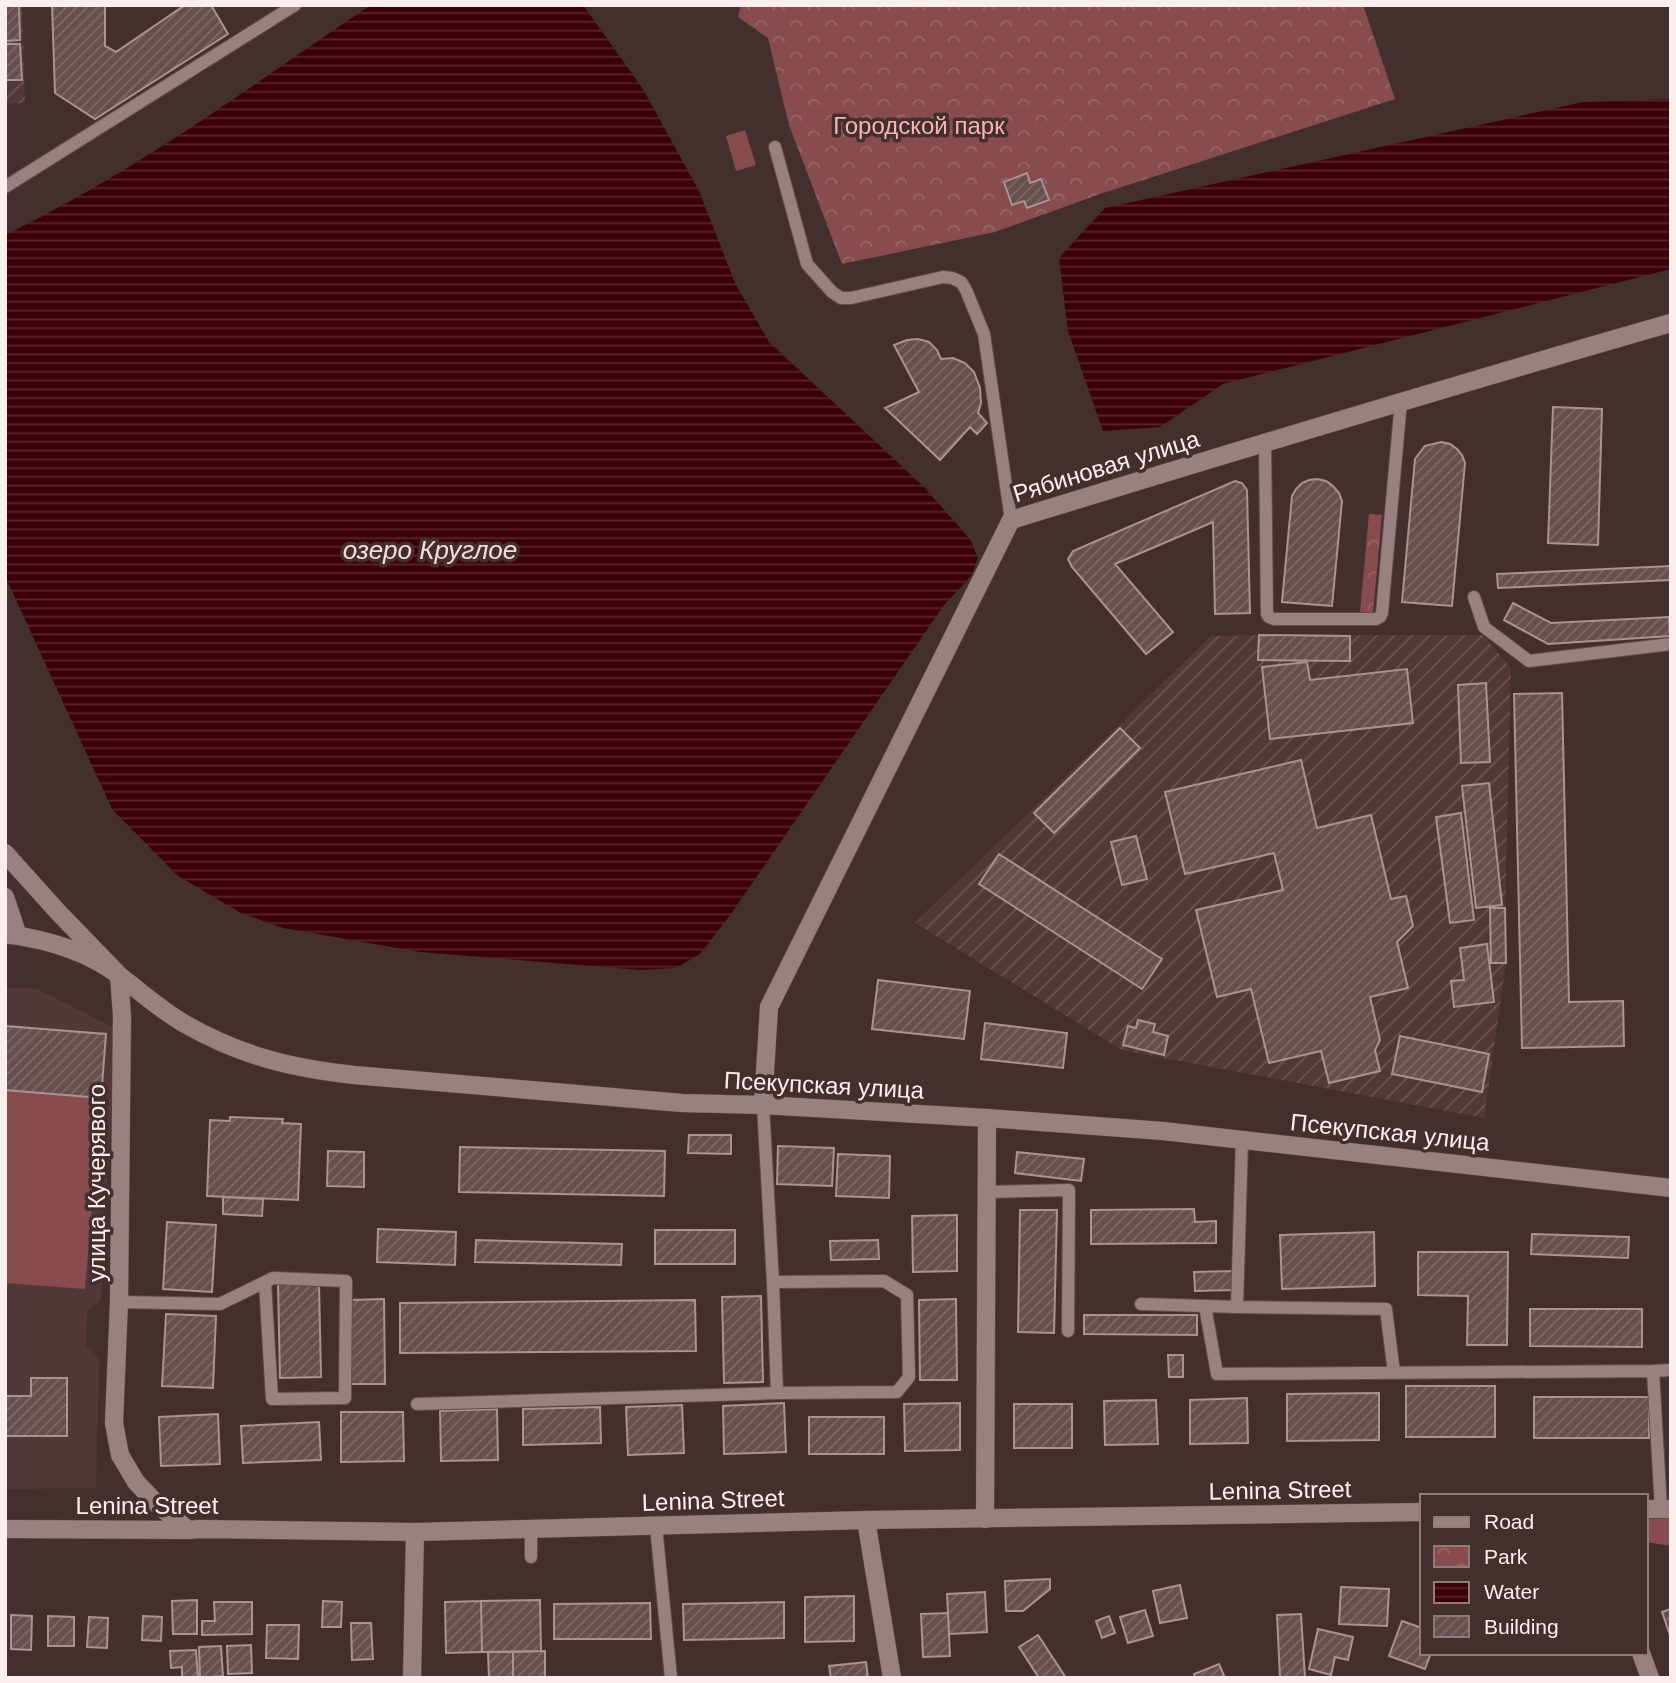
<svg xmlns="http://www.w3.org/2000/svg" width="1676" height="1683" font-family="Helvetica,sans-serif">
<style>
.built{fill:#533839}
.industrial{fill:url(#industrial-furrows)}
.green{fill:#884c4f}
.park{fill:url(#park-crowns)}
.water{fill:url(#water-rules)}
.building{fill:url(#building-hatch);stroke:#ac9292;stroke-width:2}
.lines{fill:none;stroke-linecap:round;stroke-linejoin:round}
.service-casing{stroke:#614e4f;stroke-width:14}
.minor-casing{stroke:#614e4f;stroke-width:19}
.tertiary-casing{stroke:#614e4f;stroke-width:19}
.service{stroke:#9a8181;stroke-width:12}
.minor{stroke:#9a8181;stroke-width:18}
.tertiary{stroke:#9a8181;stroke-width:18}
.labels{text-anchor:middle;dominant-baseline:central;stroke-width:7;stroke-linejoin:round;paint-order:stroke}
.park-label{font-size:24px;fill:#fbb2b4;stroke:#442f2f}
.street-label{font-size:24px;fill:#fdeeee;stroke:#442f2f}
.water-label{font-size:26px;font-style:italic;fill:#f5dbdc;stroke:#442f2f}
</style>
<defs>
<pattern id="industrial-furrows" width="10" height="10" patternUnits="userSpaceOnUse" patternTransform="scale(1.75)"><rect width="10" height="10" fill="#533839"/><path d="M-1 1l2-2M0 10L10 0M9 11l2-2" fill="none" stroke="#6d5556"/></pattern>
<pattern id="park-crowns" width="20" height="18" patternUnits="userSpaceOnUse" patternTransform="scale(1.75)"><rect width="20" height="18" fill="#884c4f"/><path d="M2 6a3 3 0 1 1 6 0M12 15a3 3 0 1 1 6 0" fill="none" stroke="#9a6669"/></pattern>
<pattern id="water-rules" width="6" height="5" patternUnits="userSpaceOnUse" patternTransform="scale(1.75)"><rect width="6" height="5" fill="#3b000a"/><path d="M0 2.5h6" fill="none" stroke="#58262e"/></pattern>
<pattern id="building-hatch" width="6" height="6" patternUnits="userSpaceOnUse" patternTransform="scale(1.75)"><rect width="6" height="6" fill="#674f50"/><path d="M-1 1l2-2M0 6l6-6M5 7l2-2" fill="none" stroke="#7e696a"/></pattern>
</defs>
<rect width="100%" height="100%" fill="#442f2f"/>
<!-- built -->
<path class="built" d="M5,987L37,989L116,1029L101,1300L87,1311L86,1345L99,1358L96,1488L5,1489Z"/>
<!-- industrial -->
<path class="industrial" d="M5,5H22L25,103L5,104Z
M1259,635H1483L1511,668L1505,908L1506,963L1484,1118L1122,1050L915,923L1211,636Z"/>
<!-- green -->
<path class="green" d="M745,130L756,165L736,171L726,136Z
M5,1090L101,1098L85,1289L5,1283Z
M1671,1518V1546L1646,1542V1519Z"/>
<!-- park -->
<path class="park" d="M741,5H1363L1395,99L1100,194L995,232L842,264L789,125L768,38L738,17Z
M1369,514L1382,515L1373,613L1360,612Z"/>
<!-- water -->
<path class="water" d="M373,5H583L643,89L699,191L735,283L769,342L924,487L970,539L978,558L972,575L944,605L731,914L700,954L676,968L641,970L420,952L283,928L241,913L178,876L112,809L5,576V235C133,173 246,90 363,10Z
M1671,99V269L1223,384L1160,427L1103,431L1068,331L1059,258L1105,208L1583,102Z"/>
<!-- building -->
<path class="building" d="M5,5H19L20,40L5,41Z
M52,5H105V46L116,52L185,5H211L228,34L95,119L55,93Z
M5,44H20L22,80H5Z
M1027,173L1030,183L1041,179L1049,200L1027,208L1024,201L1012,205L1004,182Z
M918,339L929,342L937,350L941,359L953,358L965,363L974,372L980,388L981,403L978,413L987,423L977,434L970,427L940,460L885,408L919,392L894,345L907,340Z
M1553,407L1602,409L1598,545L1548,543Z
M1441,442L1450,444L1457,449L1462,455L1465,463L1452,606L1402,602L1415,459L1425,446Z
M1317,479L1326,481L1333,486L1339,493L1342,501L1332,606L1282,602L1292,496L1296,489L1302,483L1309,480Z
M1235,481L1242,483L1247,490L1250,613L1215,614L1213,522L1115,564L1173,632L1146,654L1072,567L1068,559L1073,551Z
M1671,566V580L1498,588L1497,574Z
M1513,603L1551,623L1669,617L1670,636L1548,644L1504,620Z
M1259,635L1350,636V661L1258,660Z
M1307,662L1310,680L1407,669L1413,723L1270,739L1262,667Z
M1486,683L1490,762L1461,763L1458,685Z
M1562,693L1569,1002L1623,1001L1624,1046L1522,1048L1514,694Z
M1120,728L1140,748L1054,833L1034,813Z
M1301,760L1317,828L1371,815L1391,899L1406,896L1413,926L1397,942L1408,988L1370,997L1380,1040L1375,1050L1380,1071L1329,1083L1321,1051L1269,1063L1251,989L1217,997L1196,910L1283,890L1274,853L1185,874L1165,792Z
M1489,783L1502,905L1476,908L1462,786Z
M1461,813L1474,920L1450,923L1436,817Z
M1136,836L1147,879L1122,885L1111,842Z
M999,854L1162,959L1142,989L979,884Z
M1490,908H1505L1506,963H1491Z
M1487,944L1494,1002L1454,1007L1451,981L1464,980L1460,948Z
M878,980L970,991L964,1039L872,1029Z
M1138,1020L1155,1024L1153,1032L1168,1036L1164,1055L1123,1045L1128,1026L1136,1028Z
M985,1023L1067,1033L1063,1068L981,1059Z
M5,1026L106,1034L101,1098L5,1090Z
M1400,1036L1489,1054L1482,1092L1392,1074Z
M230,1117L283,1119L282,1123L301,1124L298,1200L207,1196L210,1120L230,1121Z
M689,1135H731V1154L688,1153Z
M778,1146L834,1148L832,1186L777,1184Z
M460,1147L665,1151L664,1196L459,1192Z
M328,1151L364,1152V1187L327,1186Z
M1017,1152L1084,1159L1081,1181L1015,1173Z
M838,1154L890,1156L889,1198L836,1196Z
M223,1197L263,1199L262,1216L223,1214Z
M1194,1209L1195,1222L1216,1221V1243L1091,1244V1210Z
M1020,1210H1057L1054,1333L1018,1332Z
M957,1215V1271L913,1272L912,1216Z
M167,1222L216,1225L212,1292L163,1289Z
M378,1229L456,1232L455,1265L377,1262Z
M655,1230H735V1264H655Z
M1374,1232L1375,1286L1282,1289L1280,1235Z
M1532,1234L1629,1237L1628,1258L1531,1254Z
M476,1240L622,1244L621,1265L475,1262Z
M878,1240L879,1259L831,1260L830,1241Z
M1418,1252H1508L1507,1345H1467L1468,1296L1418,1295Z
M1234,1271V1290L1195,1291L1194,1272Z
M319,1283L321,1377L280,1378L278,1284Z
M761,1296L763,1382L724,1383L722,1297Z
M384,1299L385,1384H349L348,1300Z
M956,1299L957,1380H920L919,1300Z
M695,1300L696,1351L400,1353V1303Z
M1530,1309H1642V1347L1530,1346Z
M166,1314L216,1316L213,1388L162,1386Z
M1084,1315H1197V1335L1084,1334Z
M1168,1355H1183V1377H1169Z
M31,1378H67V1436H5V1396H31Z
M1406,1386H1495V1437H1406Z
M1379,1393V1440L1287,1441V1394Z
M1534,1397H1649V1438H1534Z
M1247,1398L1248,1443L1190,1444V1400Z
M1156,1400L1158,1444L1105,1445L1104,1401Z
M784,1403L786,1452L724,1454L723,1406Z
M960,1403V1450L905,1451L904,1404Z
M1014,1404H1072V1448H1014Z
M682,1405L684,1453L628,1455L626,1407Z
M600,1407L601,1443L523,1445V1409Z
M497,1409L498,1460L441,1461L440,1411Z
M341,1412H403L404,1461L341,1462Z
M218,1414L220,1464L161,1466L159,1417Z
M809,1417H884V1454H809Z
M319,1422L321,1460L243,1463L241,1426Z
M1050,1579V1589L1023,1611H1006L1005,1581Z
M1180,1585L1187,1618L1160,1623L1153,1591Z
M1341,1587L1389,1589L1387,1626L1339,1624Z
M985,1592L987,1632L949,1634L947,1594Z
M854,1596V1641L805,1642V1597Z
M197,1600V1634H173L172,1601Z
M540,1600L541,1651L482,1652L481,1601Z
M323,1601L342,1602L341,1627H322Z
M481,1601L482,1652L446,1653L445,1602Z
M214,1602H252V1634L202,1635V1621H215Z
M784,1602V1638L684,1640L683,1604Z
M650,1603L651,1639H554V1604Z
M1671,1609V1638L1662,1612Z
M1145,1610L1153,1636L1128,1643L1120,1617Z
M948,1613L950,1656L923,1657L921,1614Z
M1301,1614L1305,1678H1280L1277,1615Z
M11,1615L32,1616L31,1650L11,1649Z
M48,1616L74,1617V1646H48Z
M143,1616L162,1617L161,1641L142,1640Z
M1109,1616L1115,1633L1102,1638L1096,1621Z
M89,1617L108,1618L107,1648L87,1647Z
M1402,1621L1422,1628V1653H1431L1425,1669L1389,1656Z
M351,1623H371L373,1659L352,1660Z
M267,1625H299L298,1659L266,1658Z
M1318,1629L1353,1637L1348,1660L1335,1657L1331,1675L1309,1669Z
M1038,1635L1066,1678H1039L1019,1647Z
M251,1645L252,1673L228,1674L227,1646Z
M221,1646L223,1676L200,1678L199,1647Z
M196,1650L198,1678H182V1667L171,1668L170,1651Z
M545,1651V1678H513V1652Z
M488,1652H513V1678H489Z
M1490,1653H1606V1654L1490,1655Z
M866,1662L868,1678H831L829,1666Z
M1219,1664L1225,1678H1195L1194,1674Z"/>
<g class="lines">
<defs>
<path id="service" d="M775,147L807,264L832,292L841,298H851L943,277L952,278L961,282L966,290L984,334L1011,520
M5,187L295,5
M1265,442L1267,614L1269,617L1274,619H1376L1380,617L1382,613L1401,401
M1474,597L1484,627L1529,661L1671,644
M987,1192L1069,1190L1068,1331
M773,1282L884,1281L907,1295L909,1377L897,1392L777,1393
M119,1302L220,1304L273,1278L346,1281L345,1398L272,1399L265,1282
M1141,1304L1237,1307L1242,1140
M1205,1306L1217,1374L1653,1371L1661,1509
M1237,1307L1386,1309L1394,1373
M1653,1371L1671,1370
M417,1404L777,1393L773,1282L763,1105
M656,1526L671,1678
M531,1557V1530"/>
<path id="minor" d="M763,1105L769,1007L1011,520C1230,453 1450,386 1671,323
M985,1519L987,1118
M866,1520L892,1678
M5,1529L188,1530
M1641,1653L1650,1678
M412,1678L415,1532"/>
<path id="tertiary" d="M5,853L58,912L119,975L122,1016L119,1302L114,1423L120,1455L136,1482L157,1504L188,1530L199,1529L415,1532L866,1520L1422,1512
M5,897L18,936
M5,934C46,939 87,951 120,976C142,993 162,1011 185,1024C241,1056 291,1068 354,1075L682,1103L763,1105L987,1118L1163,1131L1671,1188
M1646,1509H1671"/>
</defs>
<!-- service casing -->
<use href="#service" class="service-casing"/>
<!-- minor casing -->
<use href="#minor" class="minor-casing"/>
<!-- tertiary casing -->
<use href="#tertiary" class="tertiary-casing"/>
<!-- service -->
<use href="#service" class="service"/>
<!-- minor -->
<use href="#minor" class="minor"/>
<!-- tertiary -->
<use href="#tertiary" class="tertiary"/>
</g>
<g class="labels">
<!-- park labels -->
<g class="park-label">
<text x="919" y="125">Городской парк</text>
</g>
<!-- street labels -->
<g class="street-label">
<text transform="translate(1106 466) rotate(-17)">Рябиновая улица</text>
<text transform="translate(824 1085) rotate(3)">Псекупская улица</text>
<text transform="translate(1390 1132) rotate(6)">Псекупская улица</text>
<text transform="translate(96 1183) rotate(-90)">улица Кучерявого</text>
<text transform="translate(1280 1490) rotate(-1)">Lenina Street</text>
<text transform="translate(713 1500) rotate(-2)">Lenina Street</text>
<text x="147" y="1505">Lenina Street</text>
</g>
<!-- water labels -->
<g class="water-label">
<text x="430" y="550">озеро Круглое</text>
</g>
</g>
<!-- border -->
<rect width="1676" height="1683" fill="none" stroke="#fdeeee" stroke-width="14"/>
<!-- legend -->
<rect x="1420" y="1494" width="228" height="161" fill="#442f2f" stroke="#8e7b7b" stroke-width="2"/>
<rect x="1434" y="1517" width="35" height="10" fill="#9a8181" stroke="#8e7b7b" stroke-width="2"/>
<text x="1484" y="1529" font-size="21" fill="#fdeeee">Road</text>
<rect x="1434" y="1546" width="35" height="21" fill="url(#park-crowns)" stroke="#8e7b7b" stroke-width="2"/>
<text x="1484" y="1564" font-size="21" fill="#fdeeee">Park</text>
<rect x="1434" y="1582" width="35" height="21" fill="url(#water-rules)" stroke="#8e7b7b" stroke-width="2"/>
<text x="1484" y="1599" font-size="21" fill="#fdeeee">Water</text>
<rect x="1434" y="1616" width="35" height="21" fill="url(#building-hatch)" stroke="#8e7b7b" stroke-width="2"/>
<text x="1484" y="1634" font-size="21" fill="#fdeeee">Building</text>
</svg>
